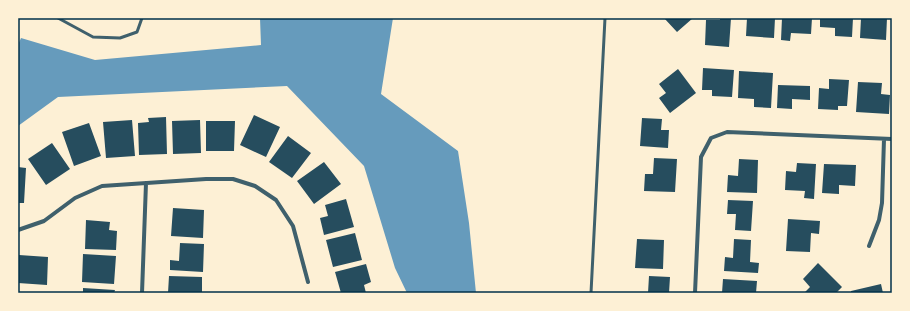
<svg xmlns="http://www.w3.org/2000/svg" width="910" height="311" font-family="Jost,sans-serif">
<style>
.water{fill:#669bbc}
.building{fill:#264d5e}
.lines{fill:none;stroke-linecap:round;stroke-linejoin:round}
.service{stroke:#3f606c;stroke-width:3}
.minor{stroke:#3f606c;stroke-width:4}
.neatline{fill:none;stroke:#003049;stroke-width:1.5}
</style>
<rect width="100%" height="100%" fill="#fdf0d5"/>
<!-- water -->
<path class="water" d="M260,18H393L381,94L458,151L469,223L476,293H407L395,268L364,166L287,86L58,97L18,126V45L21,38L95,60L261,45Z"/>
<!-- building -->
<path class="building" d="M664,18H693L677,32Z
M720,18H731L729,47L705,45L706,20H720Z
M747,18H775L774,38L746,36Z
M782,18H812L811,34L791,33L790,41L781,40Z
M820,18H853L852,37L835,36V28L820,27Z
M861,18H887L886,40L860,38Z
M703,68L734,70L732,97L712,96V90H702Z
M678,69L696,93L670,113L659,98L666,93L659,84Z
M739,71L773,73L771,108L754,107V99L738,98Z
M829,79L849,80L847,106H838V110L818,109L819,88L829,89Z
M858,82L882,83L881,94L890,95L889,114L856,112Z
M778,85L810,86V100L792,99V109L777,108Z
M254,115L280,127L266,157L240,145Z
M166,117L167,154L139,155L138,123L149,122L148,118Z
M642,118L662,119L661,130H669L668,148L640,146Z
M132,120L135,156L106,158L103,122Z
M200,120L201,153L173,154L172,121Z
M206,121H235L234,151H206Z
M89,123L101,156L74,166L62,132Z
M288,136L311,153L292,178L269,162Z
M52,143L70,169L46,185L28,159Z
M654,158L677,159L675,192L644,191L645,174H653Z
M739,159L758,160L757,193L727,192L728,175L738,176Z
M324,162L341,184L314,204L297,181Z
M797,163L816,164L814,199L804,198L805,191L785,190L786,171L796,172Z
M824,164L856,165L855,186L839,185V194L822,193Z
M18,167L26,168L24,203H18Z
M346,199L354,227L324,235L320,218L328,216L325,205Z
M728,200L753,201L751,231L735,230L736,214H727Z
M173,208L204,210L203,238L171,236Z
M788,219L820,221L819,234L811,233L810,252L786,251Z
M86,220L110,222L109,230L117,231L116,250L85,249Z
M355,233L362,260L333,267L326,240Z
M637,239L664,240L663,269L635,268Z
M734,239L751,240L750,262L759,263L758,273L724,271L725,257L733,258Z
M180,243L204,244L203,272L170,270V260L179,261Z
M83,254L116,256L114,284L82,282Z
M19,255L48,257L47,285L18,283Z
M818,263L842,287L836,293H804L810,287L803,279Z
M366,264L371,282L364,285L366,293H341L335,272Z
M169,276L202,277V293H168Z
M649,276L670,277L669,293H648Z
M723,279L757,281L756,293H722Z
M881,284L883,293H851V291Z
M83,288L115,290L114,293H83Z"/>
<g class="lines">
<!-- service -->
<path class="service" d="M58,18L93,37L120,38L137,32L142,18
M591,293L605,18"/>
<!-- minor -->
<path class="minor" d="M18,230L44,221L75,198L102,186L206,179H233L255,186L276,200L293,226L308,282
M869,246L879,220L882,203L884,139
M142,293L146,183
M695,293L701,157L711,138L727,132L892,139"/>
</g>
<!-- border -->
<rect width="910" height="311" fill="none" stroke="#fdf0d5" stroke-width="38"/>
<rect x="19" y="19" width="872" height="273" class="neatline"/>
</svg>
